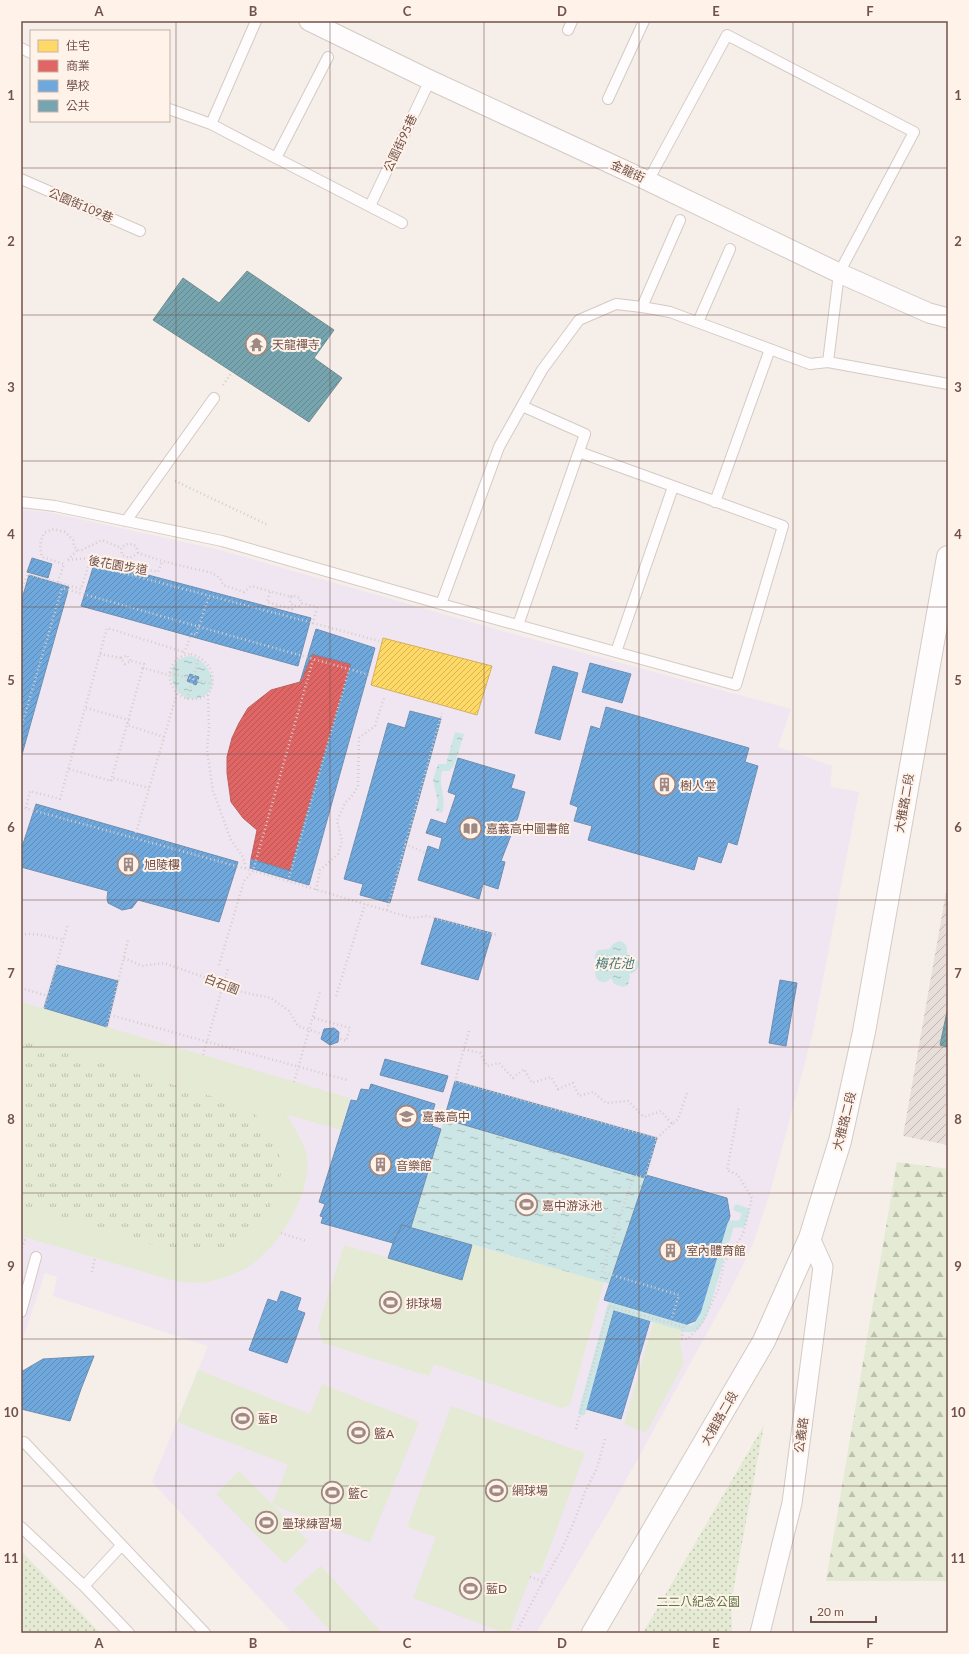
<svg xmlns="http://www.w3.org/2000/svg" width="969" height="1654" font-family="Lato,'Noto Sans TC',sans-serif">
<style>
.industrial{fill:url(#industrial-furrows)}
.education{fill:#efe6f1}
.grass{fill:url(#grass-tufts)}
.forest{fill:url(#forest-firs)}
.park{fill:url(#park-dots)}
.garden{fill:#e4ead4}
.water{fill:url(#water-ripples)}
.homes{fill:url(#homes-hatch);stroke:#d4b05e}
.shops{fill:url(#shops-hatch);stroke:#bf605e}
.schools{fill:url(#schools-hatch);stroke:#708eb0}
.public{fill:url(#public-hatch);stroke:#748c91}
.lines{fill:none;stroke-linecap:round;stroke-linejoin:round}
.stream{stroke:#cbe6e4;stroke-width:7}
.service-casing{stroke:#d4cac6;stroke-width:12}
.minor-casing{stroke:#d4cac6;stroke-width:21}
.secondary-casing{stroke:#d4cac6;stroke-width:24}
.path{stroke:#d6ccca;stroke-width:2.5;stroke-dasharray:1 3;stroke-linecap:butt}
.service{stroke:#fefcfc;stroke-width:10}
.minor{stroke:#fefcfc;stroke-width:19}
.secondary{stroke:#fefcfc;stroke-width:22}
.grid{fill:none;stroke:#71524b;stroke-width:1;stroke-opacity:0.55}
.labels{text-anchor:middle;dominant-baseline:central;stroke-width:4;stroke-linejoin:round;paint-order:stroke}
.street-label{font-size:12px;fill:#71524b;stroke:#fef2e9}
.poi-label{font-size:12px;fill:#71524b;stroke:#fef2e9;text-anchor:start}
.park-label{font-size:12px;fill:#5b7643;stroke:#fef2e9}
.water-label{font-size:13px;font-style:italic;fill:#407676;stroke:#fef2e9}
.neatline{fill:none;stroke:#71524b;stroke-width:1.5}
.grid-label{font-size:13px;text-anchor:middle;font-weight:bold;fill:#71524b}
</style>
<defs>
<pattern id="industrial-furrows" width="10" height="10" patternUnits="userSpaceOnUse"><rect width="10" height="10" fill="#e7ded9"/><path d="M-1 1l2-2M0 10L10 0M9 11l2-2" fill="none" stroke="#c0b7b2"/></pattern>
<pattern id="grass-tufts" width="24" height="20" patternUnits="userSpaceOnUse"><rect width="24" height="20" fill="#e4ead4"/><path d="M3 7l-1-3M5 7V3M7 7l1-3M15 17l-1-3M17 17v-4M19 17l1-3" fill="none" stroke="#bdc0ae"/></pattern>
<pattern id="forest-firs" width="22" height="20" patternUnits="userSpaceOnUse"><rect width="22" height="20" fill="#e4ead4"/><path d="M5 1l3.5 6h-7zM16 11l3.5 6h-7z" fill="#bdc0ae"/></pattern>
<pattern id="park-dots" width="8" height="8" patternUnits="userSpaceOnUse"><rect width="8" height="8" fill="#e4ead4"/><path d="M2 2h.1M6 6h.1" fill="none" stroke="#bdc0ae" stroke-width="1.8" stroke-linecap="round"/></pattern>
<pattern id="water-ripples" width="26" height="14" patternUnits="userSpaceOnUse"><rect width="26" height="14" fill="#cbe6e4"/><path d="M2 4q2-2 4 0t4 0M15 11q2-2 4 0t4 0" fill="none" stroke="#a9bdbb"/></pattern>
<pattern id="homes-hatch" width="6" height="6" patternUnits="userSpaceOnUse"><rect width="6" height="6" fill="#ffd966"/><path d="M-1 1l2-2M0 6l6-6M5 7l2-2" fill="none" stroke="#d3b356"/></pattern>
<pattern id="shops-hatch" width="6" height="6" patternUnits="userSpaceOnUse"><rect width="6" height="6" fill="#e06666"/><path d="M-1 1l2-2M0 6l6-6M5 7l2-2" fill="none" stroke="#ba5756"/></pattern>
<pattern id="schools-hatch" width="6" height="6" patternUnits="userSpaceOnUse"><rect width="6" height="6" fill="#6fa8dc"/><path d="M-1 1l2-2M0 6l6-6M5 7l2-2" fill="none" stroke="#608bb4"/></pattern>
<pattern id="public-hatch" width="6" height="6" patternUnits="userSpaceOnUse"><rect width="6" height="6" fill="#76a5af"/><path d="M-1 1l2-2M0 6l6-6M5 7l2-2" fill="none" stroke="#658990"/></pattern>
</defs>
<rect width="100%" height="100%" fill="#f5eee9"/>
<!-- industrial -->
<path class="industrial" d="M948,881V1145L903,1136Z"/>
<!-- education -->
<path class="education" d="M21,509L52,513L220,550L506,632L791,709L778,747L832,766L830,787L859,792L812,1036L769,1196L752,1246L728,1295L610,1509L536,1633H292L152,1482L208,1346L53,1296L57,1277L45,1273L21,1344Z"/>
<!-- grass -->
<path class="grass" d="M21,1038L234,1103C239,1106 245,1108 250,1111C269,1123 284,1152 281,1175C280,1184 277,1192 273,1201C269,1212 261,1226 251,1234C230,1250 204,1255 179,1253L21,1205Z"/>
<!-- forest -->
<path class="forest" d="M897,1162L948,1169V1581H826Z"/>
<!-- park -->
<path class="park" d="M764,1425L731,1602L732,1633H643Z
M21,1551L100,1633H21Z"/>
<!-- garden -->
<path class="garden" d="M21,1002L350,1098L341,1130L286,1114C293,1126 302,1139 306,1152C316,1189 276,1253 243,1270C230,1276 211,1283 197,1283C190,1283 182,1282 175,1281L21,1236V1205L179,1253C204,1255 230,1250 251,1234C261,1226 269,1212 273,1201C277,1192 280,1184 281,1175C284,1152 269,1123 250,1111C245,1108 239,1106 234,1103L21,1038Z
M344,1245L462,1279L472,1245L604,1282L570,1405L562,1408L434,1364L429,1376L323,1343L318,1327Z
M654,1320L683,1327L680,1343L684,1363L646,1433L624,1424Z
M198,1370L310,1414L322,1384L419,1422L370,1543L273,1505L308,1541L285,1564L216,1494L239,1471L272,1504L288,1465L177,1422Z
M451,1406L585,1453L540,1574L532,1572L509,1633H504L413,1598L436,1537L407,1527Z
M321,1566L382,1633H332L293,1590Z"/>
<!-- water -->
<path class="water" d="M191,656C207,660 222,685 204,696C175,712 155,658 191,656Z
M455,732L464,734L454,766L449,771H442C438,786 447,798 442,813L436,811L438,802L433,780L438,764H446Z
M619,941C628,943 627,948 627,955L633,956L639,962C639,969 636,972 629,974L630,976L628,985L623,987L614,984L611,978C602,989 589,976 599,965C593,959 594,956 598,950L609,949L613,944Z
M444,1119L645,1178L610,1284L411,1227Z"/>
<!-- homes -->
<path class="homes" d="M383,638L492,666L477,715L371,685Z"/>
<!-- shops -->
<path class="shops" d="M312,654L351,664L290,871L251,859L257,830L243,818L231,802L227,773V757L232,738L239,723L248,708L271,690L300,682Z"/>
<!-- schools -->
<path class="schools" d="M32,558L52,564L48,578L27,572Z
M95,561L311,618L298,666L81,606Z
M29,575L69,587L21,758V602Z
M316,629L375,648L309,885L250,868L251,859L290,871L351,664L312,654L300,682Z
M590,663L631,674L622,703L582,692Z
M553,666L578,673L560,740L535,733Z
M190,674L199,677L196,685L187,681Z
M606,707L749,748L745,762L758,766L737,845L728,842L721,863L698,856L694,870L588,840L592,826L574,821L578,807L570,804L591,726L600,729Z
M410,711L441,719L390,903L360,895L363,884L344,879L388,723L405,728Z
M458,758L515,775L511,788L525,792L518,817L501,861L505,862L498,889L483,884L479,899L418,880L428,846L439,850L442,838L426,833L431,819L446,824L456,795L448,792Z
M36,804L238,862L219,922L138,900L132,908L122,910L108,903L107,898L108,891L21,867V850Z
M435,918L492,933L478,980L421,964Z
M57,965L118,981L107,1027L44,1008Z
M780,980L797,983L786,1046L769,1043Z
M334,1028L339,1032L338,1042L330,1045L321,1039L324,1029Z
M385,1059L448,1076L443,1092L380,1075Z
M455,1081L657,1138L645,1178L444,1119Z
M371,1084L435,1104L433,1111L437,1112L432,1126L441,1129L411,1227L402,1225L393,1243L321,1223L323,1217L320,1216L325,1204L319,1202L351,1100L357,1101L361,1089L369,1090Z
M646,1175L727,1198L730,1216L700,1319L685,1325L604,1300Z
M402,1225L472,1245L462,1280L388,1258L393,1243Z
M281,1291L301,1298L297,1310L305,1313L287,1363L249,1350L268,1299L277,1302Z
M614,1310L650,1321L621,1419L586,1409Z
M94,1356L81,1389L70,1421L21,1409V1372L43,1359Z"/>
<!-- public -->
<path class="public" d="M247,271L334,330L314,358L342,378L309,422L153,320L183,278L219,303Z
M948,1007V1047L940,1045Z"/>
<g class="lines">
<!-- stream -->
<path class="stream" d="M582,1412L611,1306L689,1329L696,1327L704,1314L731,1224H742L746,1211L737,1208"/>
<defs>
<path id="service" d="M568,30L572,21
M21,48L31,53
M608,99L644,21
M169,109L211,124L256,21
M211,124L276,158L328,57
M276,158L402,223
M21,179L140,231
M370,206L430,80
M642,307L680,220
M698,322L730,249
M828,362L948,384
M21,502L55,506L222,541L441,604L499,447L542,370L579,320L616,304L642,307L670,312L810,364L828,362L839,273L914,132L727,35L648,181
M715,502L770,349
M126,521L214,398
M441,604L736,685L783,526L579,452
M518,625L585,434L522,406
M616,652L673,487
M21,1312L36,1257
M24,1442L205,1633
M21,1527L84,1586L129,1633
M84,1586L121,1546"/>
<path id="minor" d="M309,21L430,80L648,181L839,273L929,313L948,318
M760,1633L792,1503L823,1267L810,1238"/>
<path id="secondary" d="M593,1633L764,1341L810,1238L840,1141L864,1032L948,557"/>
</defs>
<!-- service casing -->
<use href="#service" class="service-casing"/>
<!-- minor casing -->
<use href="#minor" class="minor-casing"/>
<!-- secondary casing -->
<use href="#secondary" class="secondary-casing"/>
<!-- path -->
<path class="path" d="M223,385L232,372
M175,481L268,525
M138,553L136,546C129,543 127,543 121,548L122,555L130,558L138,553L162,561L212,573L220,578L223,585L244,592L251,586L291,597L292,595L300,598L301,603L317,607L313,623L379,641
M68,560L88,558L158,572L162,561
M68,560L77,550
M58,582L64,564L42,557C39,547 40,542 44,533L54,529L65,532L73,540L74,546L77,550H82L102,540L121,548
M21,591L28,574L81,589L89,564L313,623
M270,592L267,602L292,609L293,606
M291,597L290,602L293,606H300L301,603
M184,653L192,633L196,635L209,596
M100,654L121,658L125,664L131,661L144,664L143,668L169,675
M191,654C210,660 219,677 208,695C170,715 153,658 191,654Z
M121,658L127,655L131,661
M170,673L213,684
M208,695L209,728L207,750L213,791L231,840L243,857L246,869
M187,699L199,657
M86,708L129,720L127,725L164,737
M21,728L62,588L370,675
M69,769L111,781L113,778L149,788
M111,781L143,668
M21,807L247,869L412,918L427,916L498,935
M26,808L30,791L60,799L107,628L184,652
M136,833L177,693
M405,844L426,853
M288,881L349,670
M316,890L320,870L338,854L342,841L337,821L345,803L353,795L358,786L359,738L375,726L384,698
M387,910L442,713
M21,935C35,932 49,937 64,940
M124,958L142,966L164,963L223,984L242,992L271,998L289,1011L298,1026L322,1034
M219,965L244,881L253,871L313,660
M21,988L48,996
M336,996L365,904
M44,1008L68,924
M110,1015L347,1080
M314,1018L350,1028L346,1041L338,1038
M107,1027L128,940
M469,1031L455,1081L657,1138L645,1178L634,1175L602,1272L679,1295L670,1324
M464,1049L480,1053L487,1066L499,1063L513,1078L524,1069L532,1083L551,1077L558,1089L573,1083L579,1096L593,1092L606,1103L628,1101L644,1117L661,1111L672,1124L678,1119L687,1093
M203,1055L228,968
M294,1082L320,992
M657,1138L673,1123
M281,1233L306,1241
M22,1248L26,1237
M92,1272L95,1258
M576,1429L609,1306L683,1327L682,1339H688L702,1323L718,1290L724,1263L743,1234L752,1198L738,1175L727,1170L739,1106
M530,1577L543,1581L561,1551L576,1517L585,1492L597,1468L605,1439
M516,1633L543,1581"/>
<!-- service -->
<use href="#service" class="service"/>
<!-- minor -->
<use href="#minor" class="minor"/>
<!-- secondary -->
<use href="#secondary" class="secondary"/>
</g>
<!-- grid -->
<path class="grid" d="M176,21V1633M330,21V1633M484,21V1633M639,21V1633M793,21V1633M21,168H948M21,315H948M21,461H948M21,607H948M21,754H948M21,900H948M21,1047H948M21,1193H948M21,1339H948M21,1486H948"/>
<!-- icons -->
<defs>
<symbol id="temple-ring" viewBox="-11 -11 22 22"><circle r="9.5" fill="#fef2e9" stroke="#9f8982" stroke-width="1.5"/><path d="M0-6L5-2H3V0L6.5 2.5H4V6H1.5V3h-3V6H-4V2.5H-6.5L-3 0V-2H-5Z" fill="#9f8982"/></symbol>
<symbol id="building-ring" viewBox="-11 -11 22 22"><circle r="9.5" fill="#fef2e9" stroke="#9f8982" stroke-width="1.5"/><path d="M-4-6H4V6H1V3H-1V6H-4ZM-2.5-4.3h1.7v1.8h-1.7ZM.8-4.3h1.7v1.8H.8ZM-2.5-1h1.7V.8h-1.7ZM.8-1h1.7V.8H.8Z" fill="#9f8982"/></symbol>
<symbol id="library-ring" viewBox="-11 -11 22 22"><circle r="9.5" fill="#fef2e9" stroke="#9f8982" stroke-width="1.5"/><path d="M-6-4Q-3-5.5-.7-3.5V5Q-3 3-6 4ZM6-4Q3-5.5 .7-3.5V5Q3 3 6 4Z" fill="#9f8982"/></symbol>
<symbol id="school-ring" viewBox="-11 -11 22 22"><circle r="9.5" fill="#fef2e9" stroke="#9f8982" stroke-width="1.5"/><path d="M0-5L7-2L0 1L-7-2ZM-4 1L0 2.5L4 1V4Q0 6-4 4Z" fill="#9f8982"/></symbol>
<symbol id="stadium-ring" viewBox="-11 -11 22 22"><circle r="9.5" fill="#fef2e9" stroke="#9f8982" stroke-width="1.5"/><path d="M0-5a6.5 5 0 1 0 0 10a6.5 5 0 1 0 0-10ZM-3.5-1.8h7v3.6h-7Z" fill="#9f8982"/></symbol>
</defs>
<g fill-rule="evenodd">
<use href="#temple-ring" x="244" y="332" width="25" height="25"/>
<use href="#building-ring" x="652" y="772" width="25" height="25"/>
<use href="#library-ring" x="458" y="816" width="25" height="25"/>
<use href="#building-ring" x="116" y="852" width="25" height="25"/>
<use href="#school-ring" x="394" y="1104" width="25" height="25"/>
<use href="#building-ring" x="368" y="1152" width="25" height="25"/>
<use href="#stadium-ring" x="514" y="1192" width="25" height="25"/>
<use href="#building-ring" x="658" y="1238" width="25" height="25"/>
<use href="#stadium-ring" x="378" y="1290" width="25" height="25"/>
<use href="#stadium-ring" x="230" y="1406" width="25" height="25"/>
<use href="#stadium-ring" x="346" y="1420" width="25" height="25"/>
<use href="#stadium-ring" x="484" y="1478" width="25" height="25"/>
<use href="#stadium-ring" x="320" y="1480" width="25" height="25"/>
<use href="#stadium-ring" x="254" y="1510" width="25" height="25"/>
<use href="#stadium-ring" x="458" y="1576" width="25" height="25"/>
</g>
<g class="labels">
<!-- street labels -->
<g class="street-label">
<text transform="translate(400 143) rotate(-65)">公園街95巷</text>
<text transform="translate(628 171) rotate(25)">金龍街</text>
<text transform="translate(81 205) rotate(23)">公園街109巷</text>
<text transform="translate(118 565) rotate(10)">後花園步道</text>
<text transform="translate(904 803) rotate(-80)">大雅路二段</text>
<text transform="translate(222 984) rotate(21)">白石園</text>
<text transform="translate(844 1121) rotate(-76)">大雅路二段</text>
<text transform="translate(719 1418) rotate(-60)">大雅路二段</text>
<text transform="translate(801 1435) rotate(-82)">公義路</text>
</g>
<!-- poi labels -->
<g class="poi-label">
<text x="272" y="344">天龍禪寺</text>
<text x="680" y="785">樹人堂</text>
<text x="486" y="828">嘉義高中圖書館</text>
<text x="144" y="864">旭陵樓</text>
<text x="422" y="1116">嘉義高中</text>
<text x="396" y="1165">音樂館</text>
<text x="542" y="1205">嘉中游泳池</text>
<text x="686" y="1250">室內體育館</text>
<text x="406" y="1303">排球場</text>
<text x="258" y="1418">藍B</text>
<text x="374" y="1433">籃A</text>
<text x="512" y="1490">網球場</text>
<text x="348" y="1493">籃C</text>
<text x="282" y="1523">壘球練習場</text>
<text x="486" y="1588">藍D</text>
</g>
<!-- park labels -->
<g class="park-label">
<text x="698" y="1601">二二八紀念公園</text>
</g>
<!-- water labels -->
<g class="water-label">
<text x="614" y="963">梅花池</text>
</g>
</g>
<!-- border -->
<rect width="969" height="1654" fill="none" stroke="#fef2e9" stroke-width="44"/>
<!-- legend -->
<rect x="30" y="30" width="140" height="92" fill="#fef2e9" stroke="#c6b2aa"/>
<rect x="38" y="40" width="20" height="12" fill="#ffd966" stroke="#c6b2aa"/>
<text x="66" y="50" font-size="12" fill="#71524b">住宅</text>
<rect x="38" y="60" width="20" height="12" fill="#e06666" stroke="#c6b2aa"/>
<text x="66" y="70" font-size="12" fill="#71524b">商業</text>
<rect x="38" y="80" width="20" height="12" fill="#6fa8dc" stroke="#c6b2aa"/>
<text x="66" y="90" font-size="12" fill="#71524b">學校</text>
<rect x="38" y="100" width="20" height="12" fill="#76a5af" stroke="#c6b2aa"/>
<text x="66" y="110" font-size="12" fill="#71524b">公共</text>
<!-- scale -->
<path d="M811 1616v6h65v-6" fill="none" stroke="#71524b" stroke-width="2"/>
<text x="817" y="1616" font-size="12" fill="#71524b" stroke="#fef2e9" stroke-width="3" paint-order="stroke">20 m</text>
<rect x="22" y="22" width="925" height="1610" class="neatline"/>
<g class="grid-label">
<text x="99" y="16">A</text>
<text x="253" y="16">B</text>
<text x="407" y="16">C</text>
<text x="562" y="16">D</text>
<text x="716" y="16">E</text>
<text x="870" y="16">F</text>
<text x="11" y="100">1</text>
<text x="958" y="100">1</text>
<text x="11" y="246">2</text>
<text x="958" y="246">2</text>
<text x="11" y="392">3</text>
<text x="958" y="392">3</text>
<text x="11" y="539">4</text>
<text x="958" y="539">4</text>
<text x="11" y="685">5</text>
<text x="958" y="685">5</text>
<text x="11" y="832">6</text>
<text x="958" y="832">6</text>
<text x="11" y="978">7</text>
<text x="958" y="978">7</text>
<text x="11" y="1124">8</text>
<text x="958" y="1124">8</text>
<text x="11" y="1271">9</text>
<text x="958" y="1271">9</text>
<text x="11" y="1417">10</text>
<text x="958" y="1417">10</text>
<text x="11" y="1563">11</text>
<text x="958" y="1563">11</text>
<text x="99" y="1648">A</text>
<text x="253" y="1648">B</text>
<text x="407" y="1648">C</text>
<text x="562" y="1648">D</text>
<text x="716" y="1648">E</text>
<text x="870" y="1648">F</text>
</g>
</svg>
